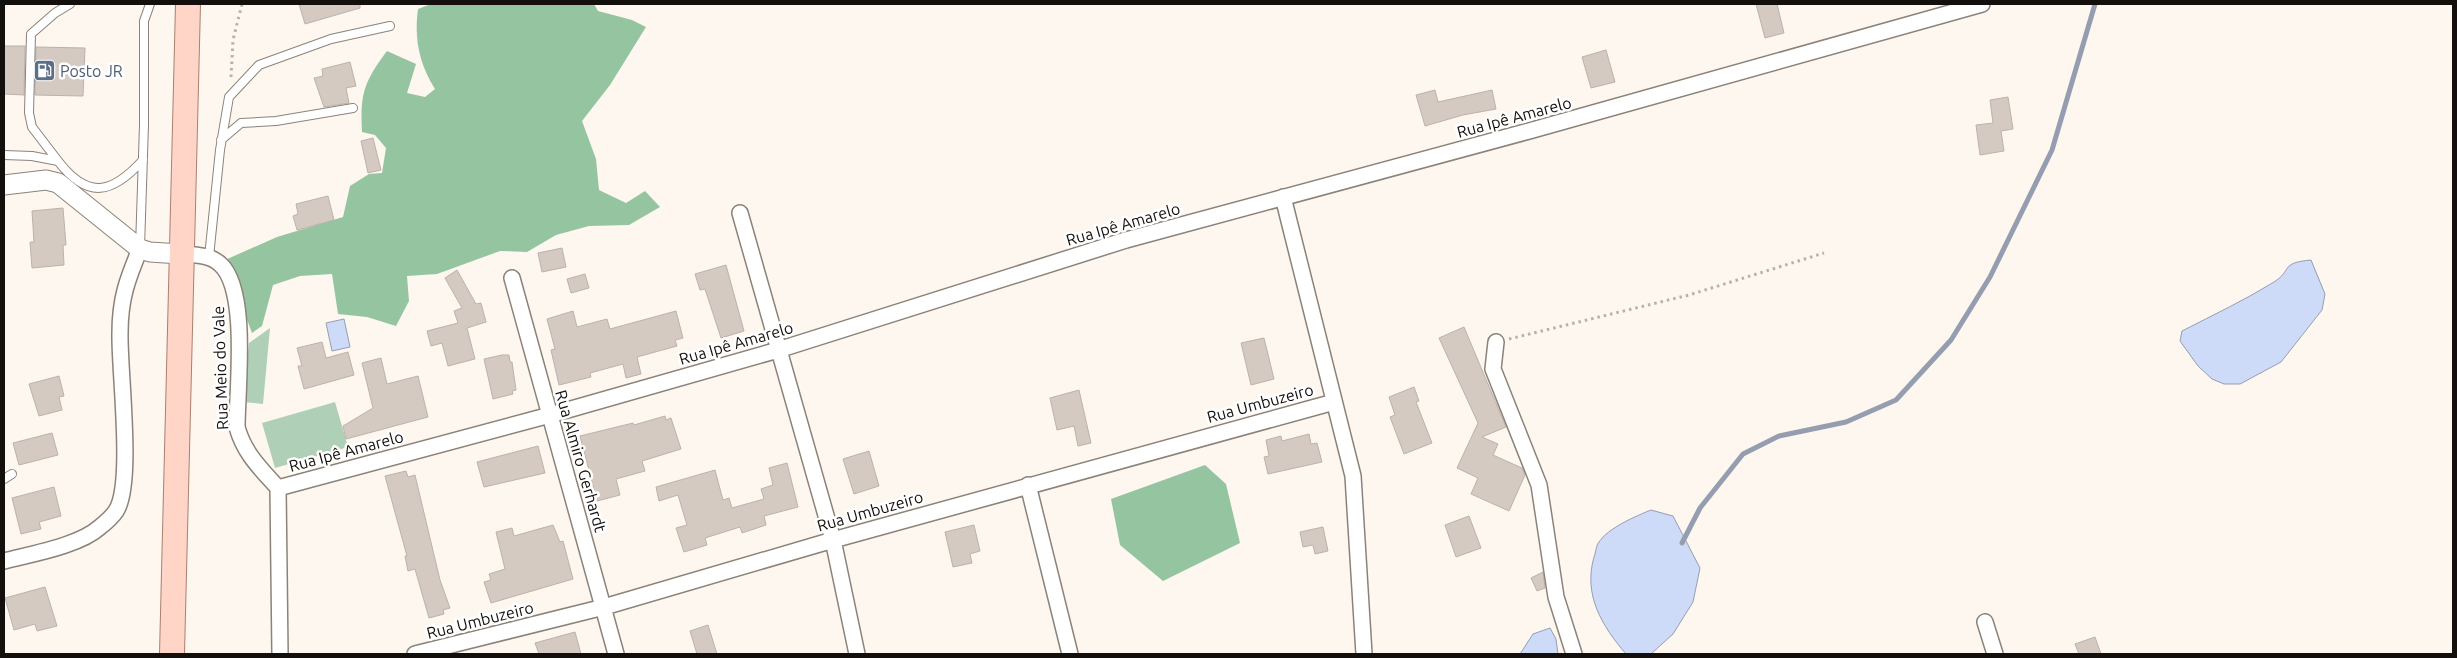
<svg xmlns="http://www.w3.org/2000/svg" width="2457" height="658" font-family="Ubuntu,sans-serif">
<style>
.green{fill:#b0cfb7}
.forest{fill:#95c4a1}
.water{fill:#cddbf8;stroke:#959eb1}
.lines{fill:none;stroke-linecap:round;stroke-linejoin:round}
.stream{stroke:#959eb1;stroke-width:5}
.building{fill:#d5cac2;stroke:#bdb2ab}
.service-casing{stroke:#8b837a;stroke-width:10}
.minor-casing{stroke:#8b837a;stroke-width:18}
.tertiary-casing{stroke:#8b837a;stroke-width:21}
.primary-casing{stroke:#ac7e6e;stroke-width:26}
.path{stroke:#b7b1ab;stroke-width:3;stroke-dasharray:2.5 4;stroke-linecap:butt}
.service{stroke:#fff;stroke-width:8}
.minor{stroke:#fff;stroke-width:15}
.tertiary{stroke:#fff;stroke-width:19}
.primary{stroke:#ffd5c8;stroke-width:24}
.labels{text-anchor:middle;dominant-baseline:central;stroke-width:5;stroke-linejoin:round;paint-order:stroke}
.service-label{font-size:16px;fill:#4e5e75;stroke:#fff;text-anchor:start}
.street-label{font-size:16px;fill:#120f0c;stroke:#fff}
</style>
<rect width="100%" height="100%" fill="#fef7ef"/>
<!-- green -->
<path class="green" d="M270,328L263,404L243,402L249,343Z
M335,402L348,447L275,468L262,423Z"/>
<!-- forest -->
<path class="forest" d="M431,4H594L598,11L632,20L646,27L610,85L582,121L596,159L599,190L626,203L645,191L660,207L629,225L589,226L556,235L527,252L500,251L437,274L407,276L409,301L396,326L367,317L338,314L332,274L300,276L273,285L262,326L252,333L225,260L277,237L343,217L350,186L369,174L382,173L386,148L375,135L362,132C360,93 364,82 387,51L416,64L407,93L425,97L435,89C419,63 414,39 418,9Z
M1205,465L1226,484L1240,543L1163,581L1120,545L1111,499Z"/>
<!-- water -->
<path class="water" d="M2311,260L2325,294L2322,310L2281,362L2240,384H2224L2212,379L2198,366L2180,341L2182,331C2213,315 2245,300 2274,282C2293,270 2279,263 2311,260Z
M344,319L350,347L332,351L326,323Z
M1651,510L1673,516L1700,568L1693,602L1673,634L1651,654H1626C1602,626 1583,595 1594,557C1596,552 1596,545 1599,542C1608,528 1636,516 1651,510Z
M1550,628L1556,639L1558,654H1520L1533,634Z"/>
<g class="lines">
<!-- stream -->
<path class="stream" d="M1682,543L1700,508L1743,454L1779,436L1846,422L1896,400L1951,340L1990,277L2052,150L2095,4"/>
</g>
<!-- building -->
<path class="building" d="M299,4H360V8L305,24Z
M1756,4H1777L1784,33L1765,38Z
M4,46H25L24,95L4,94Z
M36,47L85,48L83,96L35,95Z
M1606,50L1615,82L1591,88L1582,57Z
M350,62L356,86L346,88L349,103L324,107L314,78L323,76L322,69Z
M1435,90L1438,102L1492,90L1496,109L1463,115L1425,126L1416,95Z
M2008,97L2013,129L2001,131L2004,151L1980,155L1976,125L1993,123L1990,100Z
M373,138L381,170L368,173L361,141Z
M328,196L334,220L297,230L293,216L298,214L296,204Z
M63,208L66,245H63L64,265L32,268L30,242H34L32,211Z
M562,248L566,267L542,272L538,253Z
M726,265L744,331L721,338L705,289L700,290L695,274Z
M457,270L476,304L481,303L486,322L467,328L475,359L448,366L442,343L431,346L427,331L458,323L454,311L462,308L445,278Z
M585,274L589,288L571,293L567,279Z
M573,311L577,327L607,319L610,329L676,311L683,338L675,340L677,346L637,357L641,374L626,378L623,364L590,373L591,377L559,385L551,350L555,349L547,319Z
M1464,327L1506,427L1482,437L1498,444L1493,455L1522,468L1525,475L1509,511L1471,494L1478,478L1457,468L1478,423L1439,338Z
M1264,338L1274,379L1251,385L1241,343Z
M322,342L326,358L348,352L354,375L304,389L298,366H302L297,348Z
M502,355H509L510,362H512L516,390L512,391L513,394L493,399L484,359Z
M381,358L387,384L418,376L428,417L346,439L343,426L373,408L362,363Z
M59,376L64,396L59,397L62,410L39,416L29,384Z
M1414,387L1419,401L1416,402L1432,443L1404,454L1390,417L1395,415L1389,397Z
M1079,390L1091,443L1078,446L1074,426L1057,430L1050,398Z
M665,416L666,420L671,418L681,449L642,461L645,471L616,479L620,495L597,501L580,436L633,423L634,425Z
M52,433L58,455L19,465L13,443Z
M1309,434L1311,444L1317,443L1322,462L1268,474L1264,457L1269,456L1266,440L1281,436L1282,441Z
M538,446L545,473L484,487L477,462Z
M869,451L879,486L854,494L843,459Z
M787,463L798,507L764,516L766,525L742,533L740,527L705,538L707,545L684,552L676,528L687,525L678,495L659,501L656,487L715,470L723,500L729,498L732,508L764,499L761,489L773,485L769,468Z
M406,471L408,477L415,475L440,580L450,608L443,610L444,614L429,618L415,569L408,571L405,556H407L385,476Z
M54,487L61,516L39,522L41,529L21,534L12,498Z
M1469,516L1481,548L1456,557L1445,525Z
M553,525L560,542L563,541L573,579L491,603L484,582L491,580L489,574L505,569L496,532L512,528L514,536Z
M974,525L980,551L970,554L972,563L953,567L945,532Z
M1323,527L1328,551L1315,554L1313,545L1303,547L1300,532Z
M1543,572L1545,588L1537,591L1531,578Z
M45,587L57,626L37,631L35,624L14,630L5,598Z
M708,625L717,654H697L690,631Z
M575,632L581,654H539L535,643Z
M2095,637L2101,654H2079L2075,644Z"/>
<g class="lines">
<defs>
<path id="service" d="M221,140L241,123L276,121L353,108
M4,155L32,156L58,161C88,200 112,194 143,160
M58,161L32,127L29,113L31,34L55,13L70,4
M140,247L144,125V21L150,4
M209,257L220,150L229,97L259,65L331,39L390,26
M4,479L12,474"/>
<path id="minor" d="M1283,197L1353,476L1364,654
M740,213L833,540L857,654
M180,254C193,255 209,254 220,264C249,289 237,390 237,427C244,453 260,468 278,488L280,654
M512,278L616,654
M1496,342L1493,369L1539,485L1556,597L1574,654
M1028,485L1070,654
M278,488L550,415L778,350L1126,240L1529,131L1982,4
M4,561C31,554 79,546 100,527C105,523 112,517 116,511C134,484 119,370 120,333C120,299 127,280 140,249
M1985,622L1995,654
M415,654L604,607L833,540L1334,402"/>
<path id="tertiary" d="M4,185L46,180L58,183L140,249L150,252L180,254"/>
<path id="primary" d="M172,654L188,4"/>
</defs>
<!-- service casing -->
<use href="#service" class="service-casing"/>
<!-- minor casing -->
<use href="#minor" class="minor-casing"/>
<!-- tertiary casing -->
<use href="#tertiary" class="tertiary-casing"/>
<!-- primary casing -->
<use href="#primary" class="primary-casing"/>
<!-- path -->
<path class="path" d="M231,77L233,40L242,4
M1509,339L1689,295L1824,253"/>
<!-- service -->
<use href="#service" class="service"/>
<!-- minor -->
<use href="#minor" class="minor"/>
<!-- tertiary -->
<use href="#tertiary" class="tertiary"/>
<!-- primary -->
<use href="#primary" class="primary"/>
</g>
<!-- icons -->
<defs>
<symbol id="fuel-square" viewBox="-11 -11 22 22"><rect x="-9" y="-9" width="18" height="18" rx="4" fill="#5c6f8a" stroke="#fff"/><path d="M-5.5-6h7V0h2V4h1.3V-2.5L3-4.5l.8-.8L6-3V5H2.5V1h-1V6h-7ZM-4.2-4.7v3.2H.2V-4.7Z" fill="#fff"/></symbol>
</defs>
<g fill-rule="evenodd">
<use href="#fuel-square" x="32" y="58" width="25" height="25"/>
</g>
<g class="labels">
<!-- service labels -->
<g class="service-label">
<text x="60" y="71">Posto JR</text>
</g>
<!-- street labels -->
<g class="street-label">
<text transform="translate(1514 117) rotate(-15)">Rua Ipê Amarelo</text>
<text transform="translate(1123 224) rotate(-16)">Rua Ipê Amarelo</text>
<text transform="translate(736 343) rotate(-16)">Rua Ipê Amarelo</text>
<text transform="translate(220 368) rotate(-92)">Rua Meio do Vale</text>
<text transform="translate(1260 403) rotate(-15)">Rua Umbuzeiro</text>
<text transform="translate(346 451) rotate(-15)">Rua Ipê Amarelo</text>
<text transform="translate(581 461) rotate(74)">Rua Almiro Gerhardt</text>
<text transform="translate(870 511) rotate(-16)">Rua Umbuzeiro</text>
<text transform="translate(480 620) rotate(-14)">Rua Umbuzeiro</text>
</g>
</g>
<!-- border -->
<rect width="2457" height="658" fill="none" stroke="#120f0c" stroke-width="10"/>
</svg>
